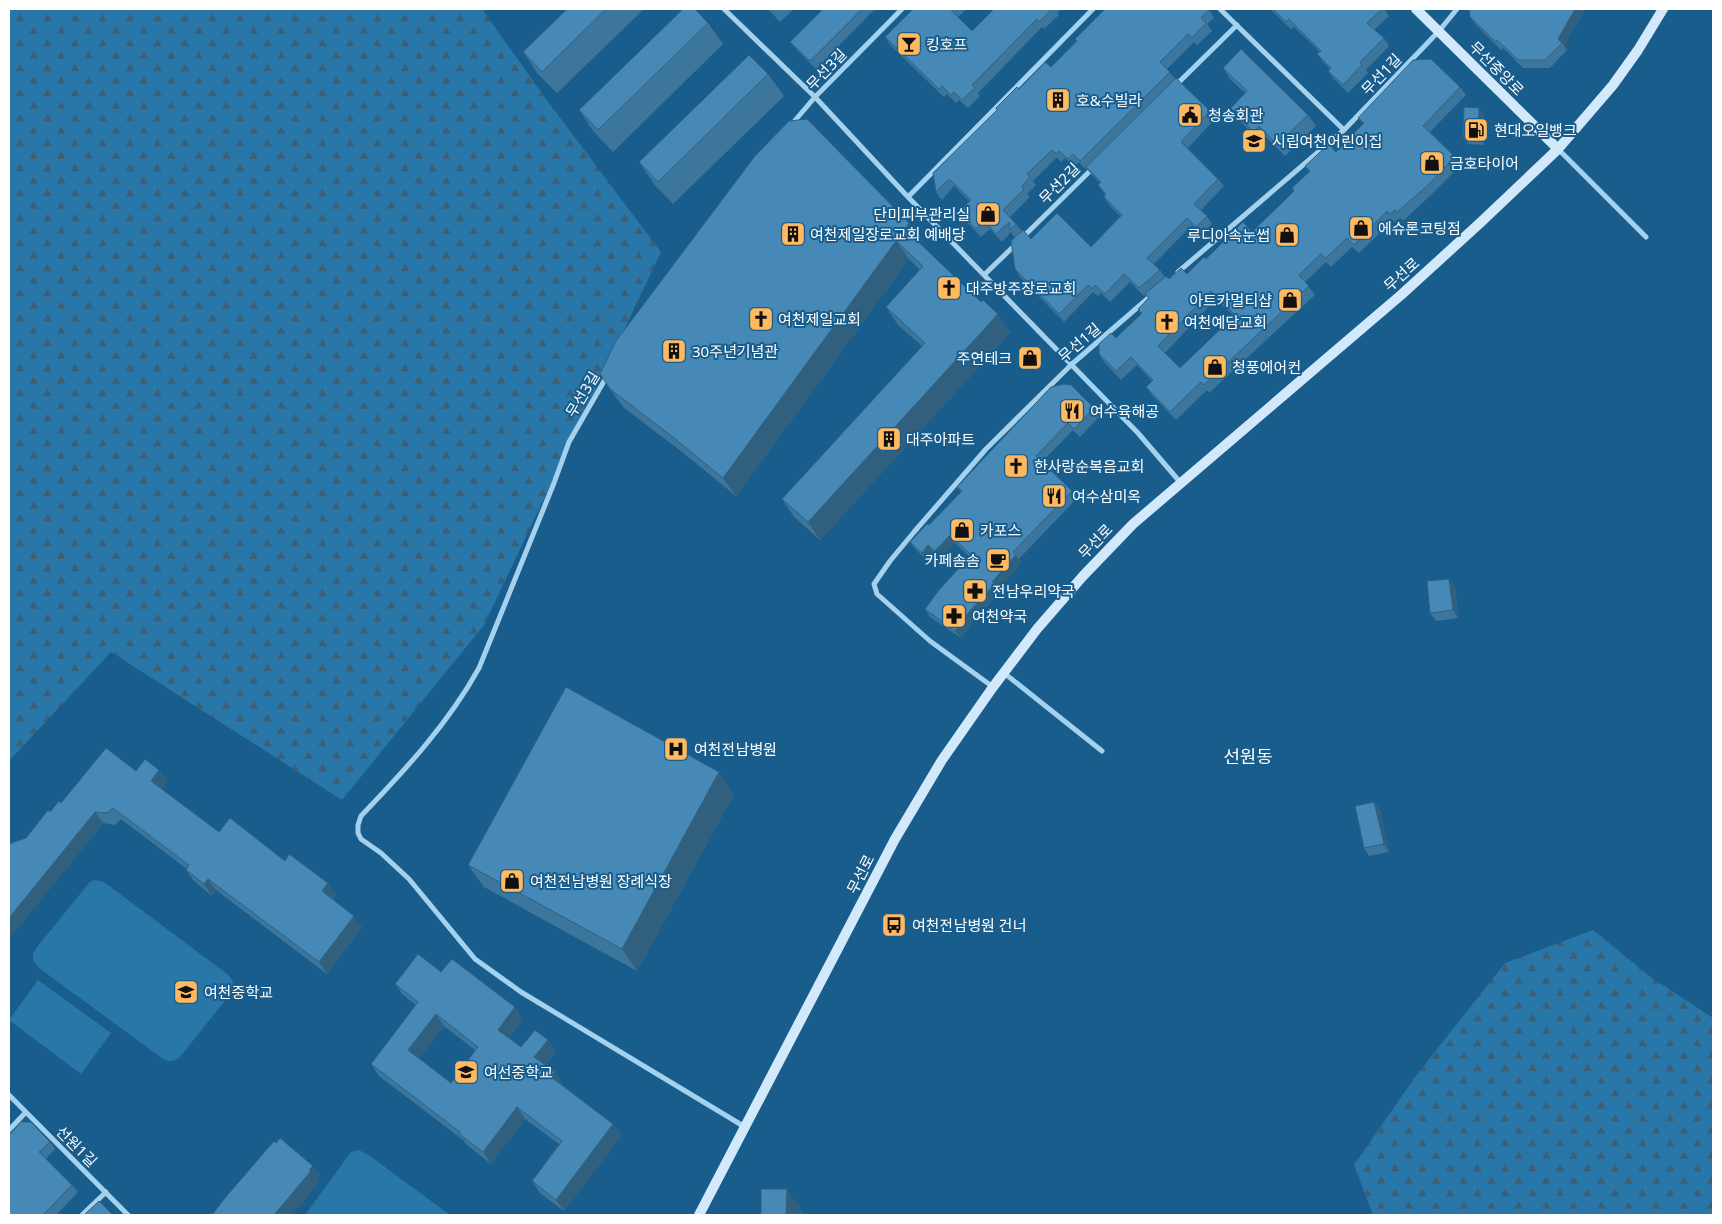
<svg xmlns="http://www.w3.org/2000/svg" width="1722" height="1224" font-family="'Noto Sans','Noto Sans KR',sans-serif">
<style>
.green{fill:#2976a8}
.forest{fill:url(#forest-firs)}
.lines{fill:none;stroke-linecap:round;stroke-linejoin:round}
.street{stroke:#a4d1ee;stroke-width:5}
.secondary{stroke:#d1e9fa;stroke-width:10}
.wall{fill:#3c769d;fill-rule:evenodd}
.shaded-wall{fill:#31607f}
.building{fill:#4689b6;stroke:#31607f;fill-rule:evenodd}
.labels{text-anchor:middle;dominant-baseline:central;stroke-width:4;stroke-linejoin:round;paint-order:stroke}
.poi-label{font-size:15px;fill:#fff;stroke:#195d8c;text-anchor:start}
.street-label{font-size:15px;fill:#fff;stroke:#195d8c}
.quarter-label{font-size:18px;fill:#fff;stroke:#195d8c}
</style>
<defs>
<pattern id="forest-firs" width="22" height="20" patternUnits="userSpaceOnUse" patternTransform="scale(1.25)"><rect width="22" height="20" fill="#2976a8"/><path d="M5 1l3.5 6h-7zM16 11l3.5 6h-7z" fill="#3c5f75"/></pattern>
</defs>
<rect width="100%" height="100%" fill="#195d8c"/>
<!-- green -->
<path class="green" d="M94,880L104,882L227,974C233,979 235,985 231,993L180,1057C174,1062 169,1062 163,1059L39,968L33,961V954L37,947L89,883Z
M38,980L111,1033L81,1074L9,1020Z
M359,1150L370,1156L450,1215H305L351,1152Z"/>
<!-- forest -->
<path class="forest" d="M9,9H482L546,99L661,252L484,625L342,800L111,652L9,761Z
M1593,930L1652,978L1713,1018V1215H1373L1354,1165L1415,1077L1505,963Z"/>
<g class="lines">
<!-- street -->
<path class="street" d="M724,9L815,97L908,197L1138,433L1180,482
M1220,9L1344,130
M1175,86L1237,25
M792,124L815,97L902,9
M1558,149L1646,237
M908,197L1093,9
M1022,238L1093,168
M1178,272L1344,130L1439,31L1457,9
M984,275L1016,244
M607,376L569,442L554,483L479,668C448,724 405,770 361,816L358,825V833L361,839L381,853L409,879L475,959L521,992L745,1127
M1004,673L1102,751
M993,687L930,641L877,594L874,584L890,561L914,532L986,449L1072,364L1153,294
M9,1095L128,1215
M9,1130L26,1112
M82,1215L106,1192"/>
<!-- secondary -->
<path class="secondary" d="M1416,9L1558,149
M699,1215L895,839L942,760L993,687L1037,629L1083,576L1133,524L1401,295L1480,223L1558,149L1613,85L1638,50L1663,9"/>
</g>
<!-- wall -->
<path class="wall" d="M567,9H644L557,93L538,74L523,52Z
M768,9H794L780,22Z
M823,9H875L816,69L796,49L790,42Z
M913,9H966L958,17L972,31L994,9H1061L1057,13L1059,15L1044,29L1042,27L978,93L980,96L968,108L959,100L956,103L947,94L944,97L890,45L885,37Z
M1270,9H1384L1389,16L1374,30L1384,38L1389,46L1366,70L1368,73L1348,93L1334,79L1328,71L1330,69L1323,62L1317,54L1320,52L1294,27L1291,29Z
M1469,9H1585L1564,46L1567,50L1550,68H1523L1503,48L1501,50L1476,25L1470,17Z
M1209,10L1214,18L1207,24L1212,31L1197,45L1194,42L1167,69L1175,79L1210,111L1215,119L1188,148L1218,179L1224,186L1201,210L1207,216L1212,224L1201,234L1192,225L1154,264L1160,270L1165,277L1169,279L1187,274L1206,259L1252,232L1290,195L1309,171L1305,166L1336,152L1363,124L1358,118L1460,87L1466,95L1430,132L1455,157L1461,165L1432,194L1403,221L1400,218L1395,222L1393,220L1359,253L1352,247L1331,267L1326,262L1305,282L1315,295L1209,393L1207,390L1176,420L1152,395L1146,387L1152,381L1137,365L1121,380L1104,362L1099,354L1141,314L1138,309L1148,298L1146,295L1144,296L1130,282L1110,302L1101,293L1098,296L1093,292L1064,322L1020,277L1015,269V238L1011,232L1002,242L990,229L981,237L965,220L959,212L970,202L954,186L942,200L936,192L1019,89L1051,67L1076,41L1075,39ZM1057,157L1061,162L1065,158L1073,167L1079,162L1085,169L1086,168L1092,175L1100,183L1098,185L1105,195L1104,197L1109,205L1120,216L1091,247L1031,239L1022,231L1010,217L1030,197L1027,194L1036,185L1033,181ZM1216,299L1234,316L1180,368L1165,353Z
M708,23L723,44L613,152L594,132L579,110Z
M1223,68L1308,115L1316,126L1285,156L1266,137L1261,142L1238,119L1231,108L1245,93L1230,79Z
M768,74L784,96L673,204L654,184L639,162Z
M1479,108L1484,115V145L1468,144L1463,137Z
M909,223L922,241L920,244L1011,332L820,540L794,517L782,499L922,346L898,325L886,307L920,270L909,259L736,496L682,452L623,407L610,389Z
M1051,387L1094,408L1100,416L1080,437L1073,430L1042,462L1072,491L1077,498L1019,559L1021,563L998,589L1000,592L973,621L961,638L930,617L925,609L970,557L955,543L940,559L934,553L927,560L916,550L910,542L929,525L961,492L957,487Z
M1455,586L1458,618L1436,621L1430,613Z
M159,770L167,781L161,789L219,832L285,861L336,895L333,899L362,927L327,974L216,890L212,896L194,881L186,870L187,869L121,819L115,825L103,823L9,939V846L26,838L50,812L61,803L136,771Z
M734,794L637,971L484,887L468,865Z
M1374,802L1380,810L1389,852L1369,856L1364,848Z
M441,972L523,1019L509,1038L521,1047L548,1040L556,1051L545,1065L563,1084L562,1085L613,1124L621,1136L564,1211L540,1193L532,1181L559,1144L525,1119L491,1164L467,1145L463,1140L379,1076L371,1064L416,1005L403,995L395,984ZM444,1026L475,1050L451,1083L419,1058Z
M9,1135L50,1142L55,1149L46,1159L72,1185L78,1192L56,1215H9Z"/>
<!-- shaded-wall -->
<path class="shaded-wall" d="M1575,9H1585L1564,46L1558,39Z
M1479,108L1484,115V145L1478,137Z
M909,223L922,241L917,247L905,229Z
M896,241L909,259L736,496L723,478Z
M998,314L1011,332L820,540L808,522Z
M950,535L955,543L940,559L935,551Z
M928,545L934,553L927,560L922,553Z
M1016,555L1021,563L998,589L1000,592L973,621L961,638L955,631L992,582Z
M1449,579L1455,586L1458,618L1453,610Z
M159,770L167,781L159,792L151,781Z
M719,772L734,794L637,971L622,949Z
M1374,802L1380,810L1389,852L1384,844Z
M95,812L103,823L9,939V918Z
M208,879L216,890L212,896L204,884Z
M328,883L336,895L330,902L322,891Z
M354,916L362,927L327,974L319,962Z
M515,1007L523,1019L506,1041L498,1030Z
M436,1014L444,1026L416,1062L408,1050Z
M548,1040L556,1051L542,1068L534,1057Z
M555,1072L563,1084L559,1089L551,1077Z
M517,1107L525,1119L491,1164L483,1152Z
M613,1124L621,1136L564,1211L556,1200Z
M313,1166L321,1177L318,1181L319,1183L292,1215H274Z
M787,1189L805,1215H786Z"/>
<!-- building -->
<path class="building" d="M567,9H606L542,72L523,52Z
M683,9H695L708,23L598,130L579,110Z
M823,9H862L810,61L790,42Z
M913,9H953L951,10L972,31L994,9H1052L1039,22L1037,19L972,85L975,88L962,100L954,92L951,95L942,86L939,89L885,37Z
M1105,9H1207L1209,10L1201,18L1206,23L1192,38L1188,34L1160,62L1170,72L1080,161L1073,154L1068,159L1059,151L1056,154L1052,150L1027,174L1030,177L1022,186L1024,189L1003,210L1016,224L1010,230L1009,222L996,234L984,221L976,229L959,212L971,200L949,179L936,192L933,173L997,110L996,108L1017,87L1019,89L1045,62L1051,67L1077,41L1075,39Z
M1273,9H1382L1367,23L1384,38L1360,62L1362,65L1343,85L1328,71L1331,68L1317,54L1321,51L1289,19L1286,22Z
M1469,9H1575L1558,39L1562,43L1545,60H1518L1497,40L1496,42L1470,17Z
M1241,49L1308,115L1277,145L1259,126L1254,132L1231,108L1247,91L1223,68Z
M749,55L768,74L658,182L639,162Z
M1431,59L1460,87L1423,126L1455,157L1427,186L1397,212L1395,210L1390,214L1387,211L1354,245L1347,238L1325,259L1321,254L1299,275L1309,286L1204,385L1201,382L1170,412L1146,387L1153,380L1131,357L1116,371L1099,354V344L1111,333L1116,338L1142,313L1138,309L1149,298L1145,294L1166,276L1169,279L1181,268L1187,274L1204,257L1206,259L1243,222L1252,232L1290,195L1294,191L1292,188L1310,171L1305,166L1329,144L1336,152L1364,123L1358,118L1413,60ZM1211,291L1235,315L1180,368L1158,346Z
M1176,78L1210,111L1181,142L1218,179L1194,204L1207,216L1196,227L1187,218L1147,258L1160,270L1139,288L1124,274L1105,294L1095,285L1092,289L1088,285L1059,314L1015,269L1011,241L1023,230L1031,239L1057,213L1091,247L1122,215L1104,197L1106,194L1098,185L1101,182L1086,167Z
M1464,107L1479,108L1478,137H1463Z
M807,119L909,223L905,229L981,302L983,300L998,314L808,522L782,499L925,343L886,307L923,266L896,241L723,478L669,434L610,389L600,374L616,341L755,156L789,121Z
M1064,384L1071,385L1094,408L1074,429L1068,423L1036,456L1072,491L1013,552L1016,555L992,582L995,584L968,613L955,631L925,609L939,590L971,555L950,535L935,551L928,545L922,553L910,542L927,524L929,525L962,491L957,487L1051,387Z
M1449,579L1453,610L1430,613L1427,581Z
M566,687L719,772L622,949L468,865Z
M106,748L136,771L145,759L159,770L151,781L219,832L230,818L285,861L289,854L328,883L322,891L354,916L319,962L208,879L204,884L186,870L189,865L113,808L107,813L95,812L9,918V846L11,843L26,838L48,810L50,812L59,801L61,803Z
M1374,802L1384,844L1364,848L1355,806Z
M418,954L441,972L452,959L515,1007L498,1030L521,1047L535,1030L548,1040L534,1057L555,1072L551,1077L613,1124L556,1200L532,1181L562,1141L517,1107L483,1152L459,1134L460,1132L371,1064L418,1002L395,984ZM436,1014L478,1047L451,1083L408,1050Z
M21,1122H31L50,1142L39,1152L72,1185L43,1215H9V1135Z
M280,1138L313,1166L309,1170L311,1171L274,1215H212L225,1198L274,1141L276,1143Z
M761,1189H787L786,1215H761Z
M99,1201L113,1215H84Z"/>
<!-- icons -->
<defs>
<symbol id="bar-square" viewBox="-11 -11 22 22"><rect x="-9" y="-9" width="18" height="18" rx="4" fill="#ffb961" stroke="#195d8c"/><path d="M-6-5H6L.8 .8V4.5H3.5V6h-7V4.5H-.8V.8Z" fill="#111"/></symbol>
<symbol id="building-square" viewBox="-11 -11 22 22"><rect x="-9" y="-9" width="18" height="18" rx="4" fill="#ffb961" stroke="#195d8c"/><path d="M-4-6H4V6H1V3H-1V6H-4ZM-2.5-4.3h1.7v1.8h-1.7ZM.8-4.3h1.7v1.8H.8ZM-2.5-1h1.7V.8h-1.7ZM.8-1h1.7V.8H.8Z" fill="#111"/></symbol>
<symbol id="civic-square" viewBox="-11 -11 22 22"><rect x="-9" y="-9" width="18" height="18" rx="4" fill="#ffb961" stroke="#195d8c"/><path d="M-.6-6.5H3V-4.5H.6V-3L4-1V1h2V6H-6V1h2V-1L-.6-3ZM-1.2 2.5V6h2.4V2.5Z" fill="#111"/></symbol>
<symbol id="fuel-square" viewBox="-11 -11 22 22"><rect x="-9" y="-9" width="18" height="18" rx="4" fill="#ffb961" stroke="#195d8c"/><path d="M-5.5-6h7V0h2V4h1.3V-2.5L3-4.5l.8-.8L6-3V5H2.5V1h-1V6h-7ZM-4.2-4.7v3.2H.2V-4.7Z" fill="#111"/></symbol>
<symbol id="school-square" viewBox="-11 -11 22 22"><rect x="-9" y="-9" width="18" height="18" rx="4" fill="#ffb961" stroke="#195d8c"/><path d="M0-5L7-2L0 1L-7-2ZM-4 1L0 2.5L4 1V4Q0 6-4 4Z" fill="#111"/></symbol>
<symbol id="shop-square" viewBox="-11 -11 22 22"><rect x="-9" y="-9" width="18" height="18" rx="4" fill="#ffb961" stroke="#195d8c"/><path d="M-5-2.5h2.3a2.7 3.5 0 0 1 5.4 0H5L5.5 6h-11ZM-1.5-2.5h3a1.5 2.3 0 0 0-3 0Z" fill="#111"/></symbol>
<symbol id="church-square" viewBox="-11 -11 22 22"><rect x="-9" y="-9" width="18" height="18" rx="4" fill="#ffb961" stroke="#195d8c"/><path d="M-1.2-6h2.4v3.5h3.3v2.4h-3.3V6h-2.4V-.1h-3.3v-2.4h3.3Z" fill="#111"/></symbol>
<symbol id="restaurant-square" viewBox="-11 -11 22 22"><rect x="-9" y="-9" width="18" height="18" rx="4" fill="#ffb961" stroke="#195d8c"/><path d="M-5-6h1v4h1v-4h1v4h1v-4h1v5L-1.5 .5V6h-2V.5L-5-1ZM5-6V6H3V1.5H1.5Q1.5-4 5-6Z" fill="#111"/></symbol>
<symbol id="cafe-square" viewBox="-11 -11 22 22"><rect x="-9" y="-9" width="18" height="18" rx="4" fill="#ffb961" stroke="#195d8c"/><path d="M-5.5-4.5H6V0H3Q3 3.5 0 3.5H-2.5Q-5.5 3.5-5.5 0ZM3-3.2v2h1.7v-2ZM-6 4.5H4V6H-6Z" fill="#111"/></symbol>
<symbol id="pharmacy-square" viewBox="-11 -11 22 22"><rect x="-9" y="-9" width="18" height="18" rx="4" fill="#ffb961" stroke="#195d8c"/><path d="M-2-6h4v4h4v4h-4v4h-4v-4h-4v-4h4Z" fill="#111"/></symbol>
<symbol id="hospital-square" viewBox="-11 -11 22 22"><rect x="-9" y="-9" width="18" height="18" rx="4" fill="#ffb961" stroke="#195d8c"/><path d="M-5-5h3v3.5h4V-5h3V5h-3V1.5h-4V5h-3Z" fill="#111"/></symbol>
<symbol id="bus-square" viewBox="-11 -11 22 22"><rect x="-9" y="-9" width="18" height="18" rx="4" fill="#ffb961" stroke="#195d8c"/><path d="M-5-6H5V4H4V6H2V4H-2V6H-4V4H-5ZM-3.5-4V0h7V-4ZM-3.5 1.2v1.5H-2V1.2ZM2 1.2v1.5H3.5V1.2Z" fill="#111"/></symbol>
</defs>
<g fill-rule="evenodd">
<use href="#bar-square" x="895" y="30" width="28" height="28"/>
<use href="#building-square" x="1044" y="86" width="28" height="28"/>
<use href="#civic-square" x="1176" y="101" width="28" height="28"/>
<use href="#fuel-square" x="1462" y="116" width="28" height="28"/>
<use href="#school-square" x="1240" y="127" width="28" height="28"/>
<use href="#shop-square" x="1418" y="149" width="28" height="28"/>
<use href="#shop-square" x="974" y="200" width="28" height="28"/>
<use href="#shop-square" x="1347" y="214" width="28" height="28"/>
<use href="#building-square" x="779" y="220" width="28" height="28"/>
<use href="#shop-square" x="1273" y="221" width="28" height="28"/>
<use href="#church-square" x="935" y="274" width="28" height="28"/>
<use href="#shop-square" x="1276" y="286" width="28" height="28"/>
<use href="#church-square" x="747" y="305" width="28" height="28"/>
<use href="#church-square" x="1153" y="308" width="28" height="28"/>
<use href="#building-square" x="660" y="337" width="28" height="28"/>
<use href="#shop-square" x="1016" y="344" width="28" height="28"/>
<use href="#shop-square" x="1201" y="353" width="28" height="28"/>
<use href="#restaurant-square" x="1058" y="397" width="28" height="28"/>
<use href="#building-square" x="875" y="425" width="28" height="28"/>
<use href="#church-square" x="1002" y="452" width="28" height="28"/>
<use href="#restaurant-square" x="1040" y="482" width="28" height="28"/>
<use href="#shop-square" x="948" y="516" width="28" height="28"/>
<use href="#cafe-square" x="984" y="546" width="28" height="28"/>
<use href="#pharmacy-square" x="961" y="577" width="28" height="28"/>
<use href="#pharmacy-square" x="940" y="602" width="28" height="28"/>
<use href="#hospital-square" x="662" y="735" width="28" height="28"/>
<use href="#shop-square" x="498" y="867" width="28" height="28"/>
<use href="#bus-square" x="880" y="911" width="28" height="28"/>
<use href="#school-square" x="172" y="978" width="28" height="28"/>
<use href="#school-square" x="452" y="1058" width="28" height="28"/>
</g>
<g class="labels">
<!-- poi labels -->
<g class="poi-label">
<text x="926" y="44">킹호프</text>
<text x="1076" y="100">호&amp;수빌라</text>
<text x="1208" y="115">청송회관</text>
<text x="1494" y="130">현대오일뱅크</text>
<text x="1272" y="141">시립여천어린이집</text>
<text x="1450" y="163">금호타이어</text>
<text x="970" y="214" text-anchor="end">단미피부관리실</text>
<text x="1378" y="228">에슈론코팅점</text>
<text x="810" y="234">여천제일장로교회 예배당</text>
<text x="1270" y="235" text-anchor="end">루디아속눈썹</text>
<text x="966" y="288">대주방주장로교회</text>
<text x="1272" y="300" text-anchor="end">아트카멀티샵</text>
<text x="778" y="319">여천제일교회</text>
<text x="1184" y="322">여천예담교회</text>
<text x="692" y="351">30주년기념관</text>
<text x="1012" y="358" text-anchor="end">주연테크</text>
<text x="1232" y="367">청풍에어컨</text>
<text x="1090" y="411">여수육해공</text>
<text x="906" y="439">대주아파트</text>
<text x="1034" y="466">한사랑순복음교회</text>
<text x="1072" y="496">여수삼미옥</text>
<text x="980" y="530">카포스</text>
<text x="980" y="560" text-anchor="end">카페솜솜</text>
<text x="992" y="591">전남우리약국</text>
<text x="972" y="616">여천약국</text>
<text x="694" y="749">여천전남병원</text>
<text x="530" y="881">여천전남병원 장례식장</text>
<text x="912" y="925">여천전남병원 건너</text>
<text x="204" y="992">여천중학교</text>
<text x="484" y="1072">여선중학교</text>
</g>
<!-- street labels -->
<g class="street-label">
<text transform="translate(1497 68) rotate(45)">무선중앙로</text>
<text transform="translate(826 69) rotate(-46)">무선3길</text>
<text transform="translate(1381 74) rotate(-46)">무선1길</text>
<text transform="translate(1059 183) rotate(-45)">무선2길</text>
<text transform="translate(1401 274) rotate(-42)">무선로</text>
<text transform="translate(1079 342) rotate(-41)">무선1길</text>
<text transform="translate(582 394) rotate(-59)">무선3길</text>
<text transform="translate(1095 541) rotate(-46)">무선로</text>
<text transform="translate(860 874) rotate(-63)">무선로</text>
<text transform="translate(77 1146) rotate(45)">선원1길</text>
</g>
<!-- quarter labels -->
<g class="quarter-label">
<text x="1248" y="756">선원동</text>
</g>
</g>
<!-- border -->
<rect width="1722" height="1224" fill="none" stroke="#ffffff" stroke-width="20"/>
</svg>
